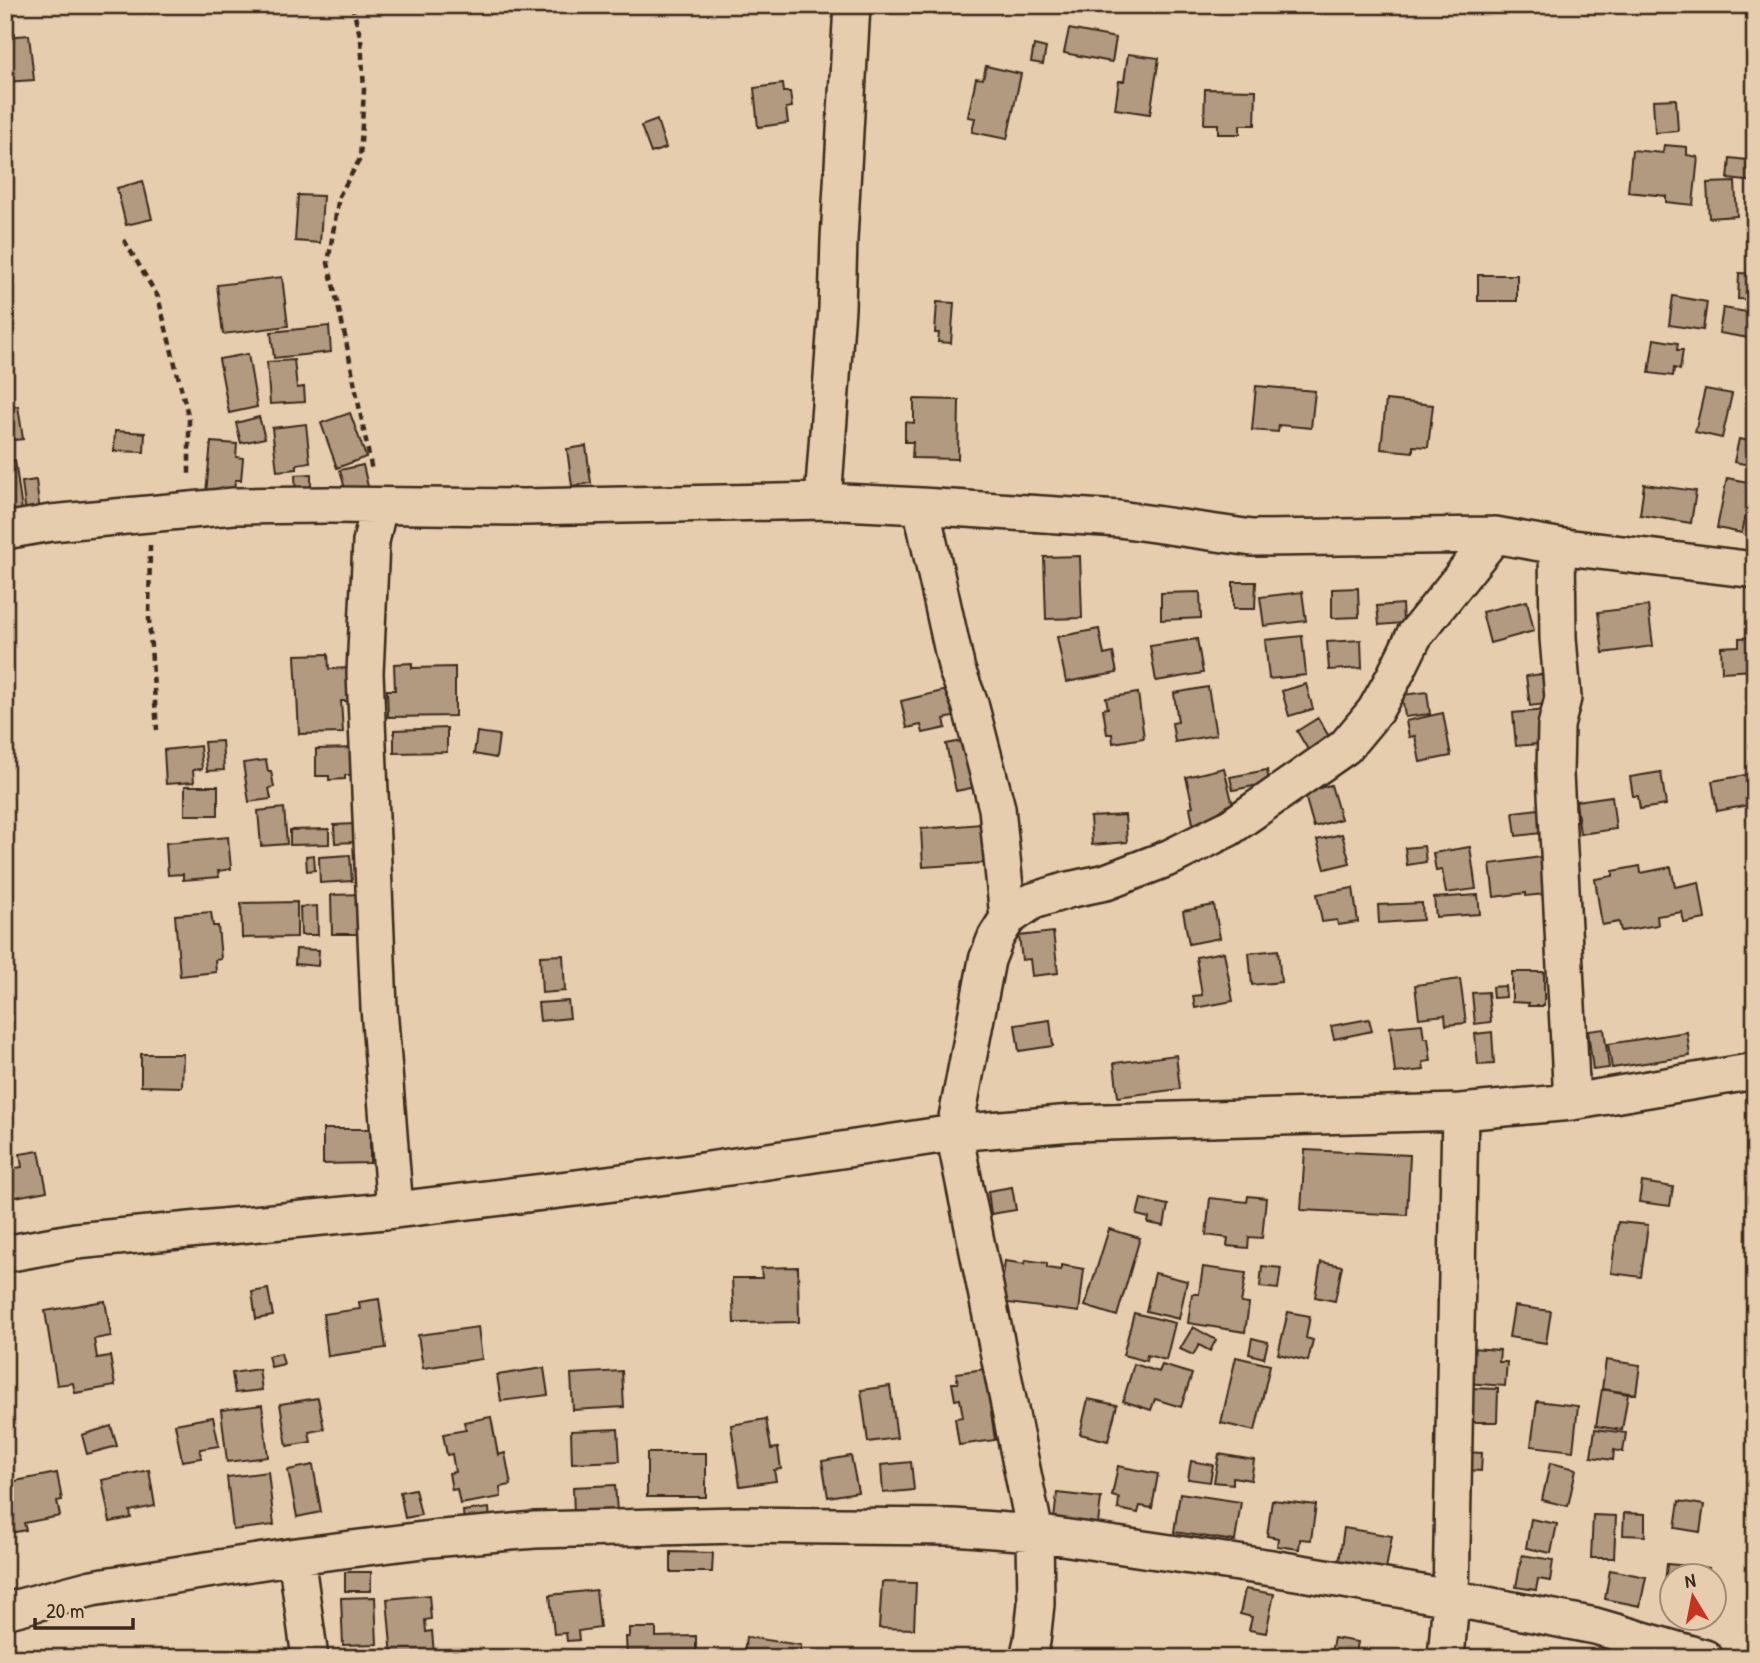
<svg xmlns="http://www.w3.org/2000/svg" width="1760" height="1663" font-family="'Patrick Hand',sans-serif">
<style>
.building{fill:#b19a80;stroke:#3b2a1e;stroke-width:2}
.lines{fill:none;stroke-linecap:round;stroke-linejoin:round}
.street-casing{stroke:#3b2a1e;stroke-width:40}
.path{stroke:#3b2a1e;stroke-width:4.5;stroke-dasharray:7 5;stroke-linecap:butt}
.street{stroke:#e5cdad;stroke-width:35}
</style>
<rect width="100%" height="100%" fill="#e5cdad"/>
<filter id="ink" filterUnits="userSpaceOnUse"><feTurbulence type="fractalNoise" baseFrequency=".0143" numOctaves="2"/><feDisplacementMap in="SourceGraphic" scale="14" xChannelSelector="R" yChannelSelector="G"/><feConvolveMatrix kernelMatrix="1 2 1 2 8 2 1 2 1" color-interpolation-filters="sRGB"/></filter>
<g filter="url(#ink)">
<!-- building -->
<path class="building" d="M1069,29L1116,38L1112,62L1064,53Z
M29,35L34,80L5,82V37Z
M1034,45L1046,48L1043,64L1031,62Z
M1128,54L1159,58L1150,114L1115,109L1119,81H1124Z
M986,66L1021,74L1007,139L972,132L975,118L968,117L976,78L983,79Z
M783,84L784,92H790L792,107L786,108L788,123L758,127L754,88Z
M1205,89L1256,90L1255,125H1240V134H1218V124H1204Z
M1676,99L1678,131L1655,133L1653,100Z
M657,120L666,148L651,153L641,126Z
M1664,145L1687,147V155L1698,157L1693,205L1666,202V196L1628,192L1632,150L1663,153Z
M1730,158L1755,161V182L1728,179Z
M143,181L152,219L126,225L117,188Z
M1735,182L1737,216L1709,218L1707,183Z
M298,195L323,196L320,243L295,241Z
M1739,273L1755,274V300L1738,299Z
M1478,275H1517V301H1478Z
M282,277L288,326L223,334L217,285Z
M1673,296L1707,302L1703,330L1669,325Z
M937,302L954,303L951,343L938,342L939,333H935Z
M1723,308L1753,313L1749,338L1719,333Z
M329,326L331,352L274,358L271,332Z
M1654,339L1678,343L1677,350H1683L1680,370L1674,368L1673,376L1649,373Z
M248,354L257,407L229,413L219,359Z
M294,360L297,388L304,387L305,402L270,404L267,362Z
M1256,386L1315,391L1311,428L1279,425L1278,432L1252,430Z
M1705,389L1732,394L1722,438L1695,432Z
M914,399L959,400L958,459L912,458L913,442H905V422L914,423Z
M1386,400L1433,405L1428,447L1413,446V452L1381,449Z
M18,406L23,439L5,441V408Z
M350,413L366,457L337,468L321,423Z
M259,417L265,438L241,443L236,423Z
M306,424L310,462L297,464V469L277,471L272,428Z
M115,431L145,433L144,452L114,451Z
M1739,439L1755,442V466L1734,462Z
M211,442L237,444L236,457L243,458L241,480H235L234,495L206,493Z
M586,446L591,483L572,486L567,449Z
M15,460L22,511L5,514V461Z
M363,465L369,491L347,496L340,470Z
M311,474V492L296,493L295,475Z
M1727,478L1753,483L1742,533L1717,528Z
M36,480L40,513L26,515L22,482Z
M1644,484L1696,491L1691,523L1640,515Z
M1080,556L1082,618L1046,619L1044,557Z
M1233,582H1256L1255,609H1233Z
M1358,588L1359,617L1332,618V589Z
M1200,592L1201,618L1161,620V593Z
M1302,592L1306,621L1264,626L1260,597Z
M1527,601L1534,631L1490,643L1482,612Z
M1402,604L1403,623L1379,625L1377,606Z
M1648,606L1653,646L1603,653L1598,612Z
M1099,629L1104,655L1113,653L1117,673L1066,682L1057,637Z
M1302,636L1306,675L1269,679L1265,640Z
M1755,637V670L1722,672L1721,647L1739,646V638Z
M1197,639L1203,673L1156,681L1150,646Z
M1361,640L1362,668L1329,670L1327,642Z
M328,654L329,669L348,668L349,701H341L343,733L299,734L295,655Z
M412,663V668L455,667V716L388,717L387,690H395L394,664Z
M1551,673L1554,703L1530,706L1526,676Z
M1306,684L1313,709L1289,716L1282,691Z
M1208,687L1216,735L1175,742L1172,723L1178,722L1174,693Z
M951,689L957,716L944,719L946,728L923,733L921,725L907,728L901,701Z
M1427,692L1430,714L1405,717L1402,695Z
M1138,693L1144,738L1113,743L1112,734H1107L1103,709L1108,708L1106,698Z
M1546,710L1549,743L1516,746L1513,713Z
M1443,713L1451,756L1420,762L1415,736L1409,737L1406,721Z
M1318,718L1334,745L1313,758L1297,731Z
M447,728V752L394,753V730Z
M477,732L499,735L496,758L474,754Z
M972,739L981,786L956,791L946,744Z
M222,741L224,770L207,771L204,742Z
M200,746L202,769L193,770L194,782L166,784L164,750Z
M358,748V775H345V779L329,780V776H316V749Z
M266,760L268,771H271L274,787L269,788L271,799L249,802L243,763Z
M1224,768L1235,814L1193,824L1190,807L1193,806L1186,777Z
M1267,770L1269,783L1233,790L1230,777Z
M1661,772L1666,805L1640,809L1638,796H1633L1630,777Z
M1752,774L1755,787V804L1717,811L1712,781Z
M1331,785L1341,819L1314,827L1304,792Z
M185,786H218V815H185Z
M1612,796L1616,829L1580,834L1576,801Z
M284,808L287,844L261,846L258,811Z
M1538,809L1542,833L1516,836L1513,812Z
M1125,815L1127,842L1092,845L1090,817Z
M354,824L355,842L335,843L334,825Z
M981,824L984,863L923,867L921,829Z
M329,829V844L290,845V830Z
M1342,834L1350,863L1325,869L1317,840Z
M228,837L231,869L218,871L219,877L183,880V874L168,875L166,843Z
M1424,846L1426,862L1407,865L1405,848Z
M1470,847L1476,889L1446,893L1442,870L1436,871L1433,853Z
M314,855L315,870L307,871L306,856Z
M350,855L352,881L320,883L319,857Z
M1541,857L1545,894L1526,896V893L1494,897L1490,864Z
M1640,866L1641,873L1671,867L1675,887L1699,882L1705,919L1684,923L1682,912L1657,916L1658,925L1621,931L1619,922L1602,925L1595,879L1613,876V871Z
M1353,888L1358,922L1338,925L1337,920L1322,922L1317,894Z
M363,894L364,934H332L331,895Z
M1478,895L1480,914L1436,917L1434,898Z
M297,902V937L242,938L241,903Z
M1422,903L1423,920L1379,923L1378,905Z
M1214,905L1220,938L1189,944L1183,911Z
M317,906L318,935H301L300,907Z
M211,912L213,926H218L221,959L215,960L216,972L180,976L175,915Z
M1053,932L1058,973L1032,976L1030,959L1022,960L1019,936Z
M296,949L319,950L318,966L295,964Z
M1278,950L1281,982L1252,985L1249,953Z
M1224,952L1233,1001L1195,1008L1193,996L1202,995L1196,957Z
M563,955L565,991L542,993L540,956Z
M1512,972H1544V1006H1528L1529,1003L1512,1002Z
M1460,979L1466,1023L1446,1025L1445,1015L1419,1018L1415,985Z
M1505,986L1506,997L1493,998L1492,987Z
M1488,992L1491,1022L1475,1024L1472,993Z
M568,1001L570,1018L540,1021L538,1003Z
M1369,1019L1372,1031L1334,1039L1331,1026Z
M1050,1020L1053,1046L1019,1051L1015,1025Z
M1422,1024L1424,1038H1428L1431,1061L1423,1062L1424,1070L1395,1073L1390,1027Z
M1604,1029L1609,1068L1593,1070L1588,1031Z
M1492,1032L1494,1064L1478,1065L1475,1034Z
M1687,1032L1690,1056L1612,1068L1608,1044Z
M141,1054H183L182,1087L141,1086Z
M1176,1055L1180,1089L1118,1097L1114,1063Z
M323,1129H370V1163L323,1164Z
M1305,1150L1410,1155L1407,1215L1301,1210Z
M39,1151L47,1191L5,1199V1170L22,1167L20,1154Z
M1642,1182L1673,1187L1670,1206L1639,1202Z
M1012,1187L1016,1210L991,1214L988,1191Z
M1248,1196L1266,1198L1262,1238L1249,1237L1248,1248L1227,1246L1228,1238L1206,1235L1210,1198L1247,1202Z
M1141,1199L1168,1205L1164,1226L1148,1223L1149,1218L1137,1215Z
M1618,1222L1648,1225L1641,1277L1611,1273Z
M1109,1229L1140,1238L1117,1316L1085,1306Z
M1026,1260L1047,1263V1268L1061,1270V1265L1084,1269L1079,1312L1000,1302L1005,1261L1025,1264Z
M1321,1262L1342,1266L1335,1301L1315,1297Z
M1262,1266L1281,1268L1278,1289L1260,1287Z
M798,1267L799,1322L734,1323L732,1278H762L761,1268Z
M1203,1267L1246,1273L1241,1303L1249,1304L1245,1332L1188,1323L1192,1294H1199Z
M1155,1273L1187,1281L1179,1319L1146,1311Z
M268,1289L273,1316L256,1319L252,1292Z
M379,1299L386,1348L328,1356L323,1314L360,1309L359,1302Z
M105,1301L111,1336L94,1339L97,1358L110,1356L115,1386L75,1393L73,1383L57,1385L45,1311Z
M1514,1306L1551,1311L1546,1343L1509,1337Z
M1288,1312L1310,1316L1306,1338L1313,1340L1308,1361L1278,1354Z
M1134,1313L1175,1323L1166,1360L1147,1355L1146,1361L1123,1355Z
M478,1327L482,1359L423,1368L418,1335Z
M1193,1327L1216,1340L1210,1351L1199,1345L1193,1355L1180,1349Z
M1252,1338L1268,1342L1264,1358L1249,1354Z
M1470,1348L1500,1350L1499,1362H1507L1505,1386L1467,1383Z
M281,1353L284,1364L271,1367L268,1356Z
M1236,1357L1270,1365L1255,1431L1221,1423Z
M1606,1360L1640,1365L1636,1394L1602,1389Z
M1134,1364L1159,1372L1162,1365L1192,1374L1181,1407L1155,1399L1151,1410L1123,1401Z
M544,1368L548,1395L501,1401L497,1375Z
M259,1369L262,1390L235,1393L232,1373Z
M985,1369L995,1440L959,1445L955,1418L963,1417L960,1399L955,1400L952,1383H958L956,1373Z
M622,1371L624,1407L573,1410L571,1374Z
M890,1386L897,1438L868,1442L861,1390Z
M1468,1388L1498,1389L1497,1422H1467Z
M1602,1389L1628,1394L1622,1430L1596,1426Z
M318,1398L324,1429L309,1432L311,1442L287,1446L280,1404Z
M1088,1399L1117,1405L1108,1441L1080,1434Z
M1537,1401L1578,1406L1573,1451L1531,1446Z
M262,1405L268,1457L227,1462L221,1410Z
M213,1417L219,1446L200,1449L201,1458L182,1461L175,1424Z
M491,1417L498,1455L505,1453L511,1485L500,1487L501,1497L460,1504L457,1489L452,1490L449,1473L455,1472L452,1454L447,1455L443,1434L466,1430L464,1422Z
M766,1419L771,1449L778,1448L781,1469L774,1470L776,1481L740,1486L731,1425Z
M111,1426L117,1446L87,1454L82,1435Z
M618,1429L620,1461L572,1463L571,1431Z
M1595,1429L1626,1433L1623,1452L1614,1450L1613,1460L1591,1457Z
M1465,1452L1482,1453L1481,1471L1464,1470Z
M647,1453H706V1497H647Z
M1219,1454L1254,1460L1251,1480L1233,1477V1484L1214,1482Z
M851,1456L858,1492L828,1497L822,1461Z
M1191,1461L1213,1465L1210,1482L1188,1479Z
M911,1462L914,1490L883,1493L881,1465Z
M1550,1463L1576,1469L1568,1506L1542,1500Z
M313,1465L321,1512L297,1517L288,1470Z
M1118,1466L1158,1474L1152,1508L1140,1506L1138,1513L1118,1509L1119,1498L1112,1496Z
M149,1470L155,1506L130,1511L131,1518L110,1522L102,1480Z
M268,1472L274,1525L233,1530L227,1477Z
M57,1473L62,1500L57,1501L60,1516L24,1523L26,1530L5,1534V1483Z
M615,1485L617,1512L574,1514L573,1487Z
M415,1489L421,1515L405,1518L400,1492Z
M1057,1493L1101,1498L1098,1524L1054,1519Z
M1180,1493L1241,1502L1235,1541L1174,1532Z
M1272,1500L1316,1505L1311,1540L1300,1539L1299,1549L1277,1546L1278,1538L1267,1536Z
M1679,1501L1704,1505L1700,1532L1675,1528Z
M489,1508L490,1521L464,1523L463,1511Z
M1624,1513L1645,1514V1536L1623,1535Z
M1593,1515L1616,1516L1614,1558H1591Z
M1531,1519L1557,1524L1551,1553L1526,1548Z
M1344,1528L1392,1536L1386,1569L1339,1562Z
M671,1552L713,1553L712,1572H671Z
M1522,1555L1553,1560L1550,1581L1538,1579L1536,1590L1516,1587Z
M1667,1564L1709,1568L1708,1576H1672V1602H1670V1594L1664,1593Z
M1610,1570L1646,1577L1640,1606L1605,1599Z
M345,1572H371V1591H345Z
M882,1582L916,1583L914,1629L879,1628Z
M1245,1589L1274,1594L1266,1633L1249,1630L1252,1617L1240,1614Z
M596,1590L600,1628L578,1631L579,1640L567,1641L566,1633L554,1634L550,1595Z
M429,1595L431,1619L425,1620L426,1632L432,1631L434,1654L392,1657L387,1599Z
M375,1597L377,1644L343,1645L341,1598Z
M629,1628H656V1637L696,1636V1658H627L626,1637H629Z
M746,1637L801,1645L800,1658H744Z
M1334,1638L1358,1642L1355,1658H1330Z
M504,1653V1658H466V1654Z"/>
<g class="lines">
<defs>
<path id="street" d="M823,501L837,308L839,239L852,5
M379,506L371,542L365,673L379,1008L395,1210
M921,506L957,670L970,704L997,808L1008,918
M5,531L51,523L234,506L329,505L525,507L823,501L921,506L1119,519L1252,538L1495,535L1557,546L1755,570
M1557,546L1558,638L1563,698L1556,726L1555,774L1572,1102
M5,1254L76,1241L395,1210L576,1188L682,1174L954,1133L1072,1123L1460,1112L1572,1102L1755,1071
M296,1556L310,1658
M5,1611L92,1588L296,1556L431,1539L535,1530L738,1525L953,1527L1035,1533L1272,1568L1451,1598L1595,1626L1705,1658
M1028,1658L1032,1641L1036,1604L1035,1533L954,1133L987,960L996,937L1008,918L1033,901L1068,890L1106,882L1171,857L1229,828L1345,747L1375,711L1394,677L1414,636L1495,535
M1446,1658L1451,1598L1460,1112"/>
</defs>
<!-- street casing -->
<use href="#street" class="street-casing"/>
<!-- path -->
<path class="path" d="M352,5L361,39L364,90L360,159L339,196L328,263L345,336L372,471
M124,240L158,297L189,419V477
M150,545L149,619L157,730"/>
<!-- street -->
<use href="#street" class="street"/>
</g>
</g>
<!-- margin -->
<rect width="1760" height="1663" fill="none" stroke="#e5cdad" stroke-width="28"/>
<rect x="14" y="14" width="1732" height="1635" fill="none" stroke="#3b2a1e" stroke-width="2.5" filter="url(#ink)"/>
<!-- north arrow -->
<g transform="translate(1693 1597) rotate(350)"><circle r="33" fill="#e5cdad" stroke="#a18c74" stroke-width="2"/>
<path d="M0-5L12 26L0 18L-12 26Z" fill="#c8321e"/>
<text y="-10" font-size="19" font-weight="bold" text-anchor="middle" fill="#3b2a1e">N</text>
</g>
<!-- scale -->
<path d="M35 1618v10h98v-10" fill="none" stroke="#3b2a1e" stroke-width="3.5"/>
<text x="46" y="1618" font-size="21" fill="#3b2a1e" stroke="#e5cdad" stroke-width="5" paint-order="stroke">20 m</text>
</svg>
